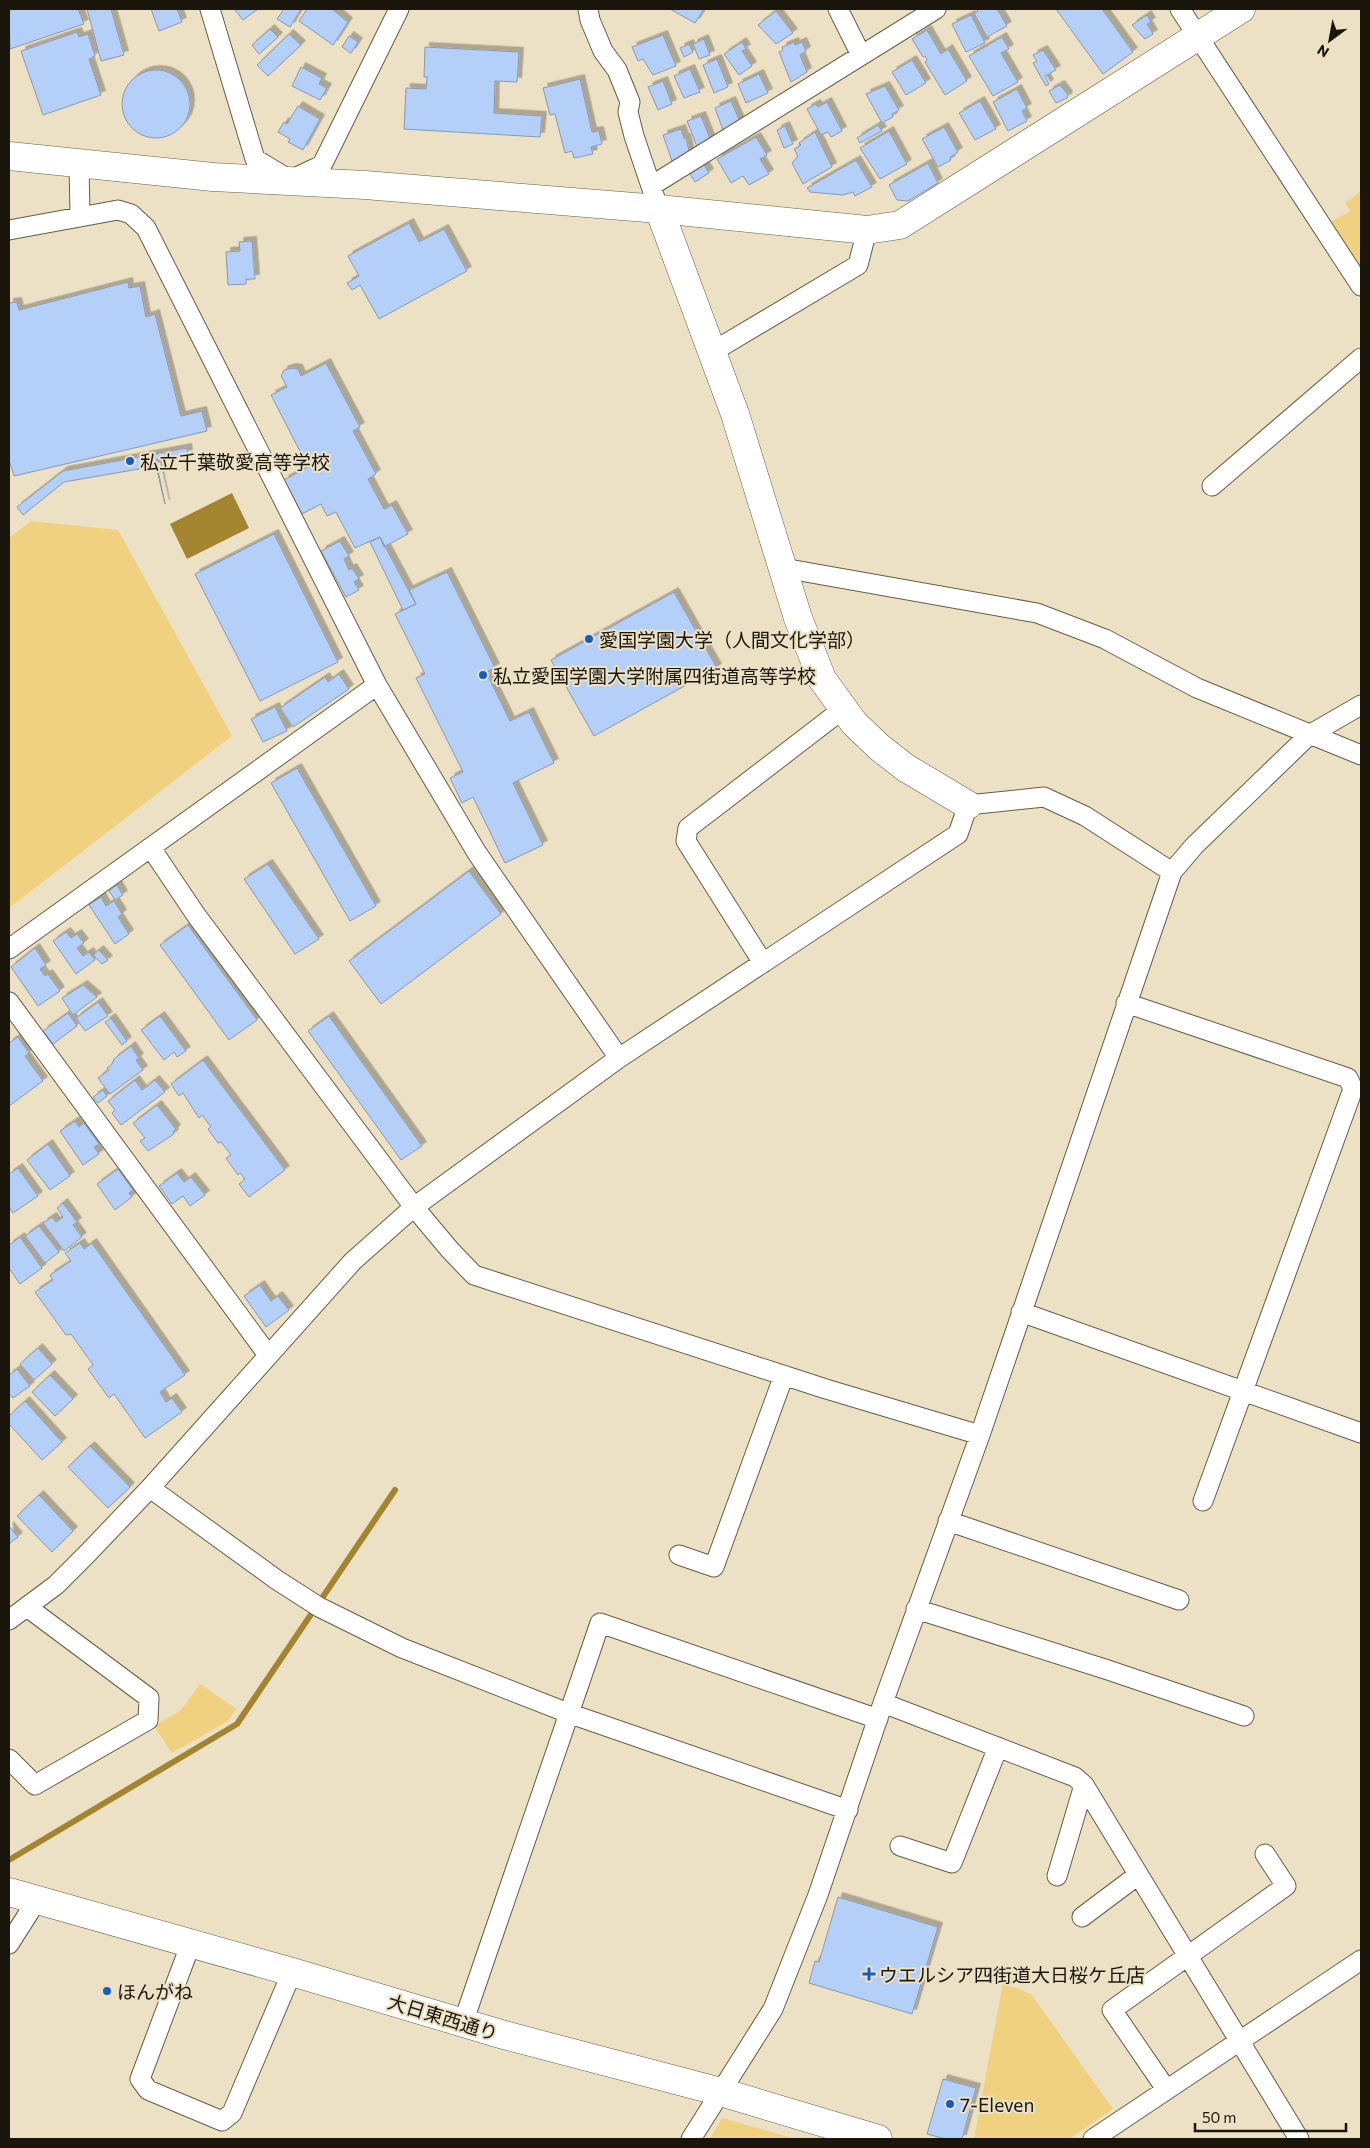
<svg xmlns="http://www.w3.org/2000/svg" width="1370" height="2148" font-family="Commissioner,'Noto Sans JP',sans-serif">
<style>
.green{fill:#f0d17f}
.water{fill:#a38530}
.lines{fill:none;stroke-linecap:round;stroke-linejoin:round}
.stream{stroke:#a38530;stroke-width:6}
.building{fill:#b4cff8;stroke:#8998b0;filter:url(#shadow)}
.street-casing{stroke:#665d44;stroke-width:21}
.secondary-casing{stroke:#665d44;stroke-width:29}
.street{stroke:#fff;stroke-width:19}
.secondary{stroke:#fff;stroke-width:28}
.poi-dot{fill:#145dc7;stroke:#ece1c5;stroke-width:2}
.labels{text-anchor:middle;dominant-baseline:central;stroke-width:4;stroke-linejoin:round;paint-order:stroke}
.poi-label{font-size:19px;fill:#1a160c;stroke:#ece1c5;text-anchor:start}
.street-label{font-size:19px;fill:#1a160c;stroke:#ece1c5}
</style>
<defs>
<filter id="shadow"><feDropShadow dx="4.5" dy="-4.5" stdDeviation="0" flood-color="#0004"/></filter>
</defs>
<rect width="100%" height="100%" fill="#ece1c5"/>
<!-- green -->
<path class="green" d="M1361,191V271L1339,240L1332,221L1351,211L1345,203Z
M31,521L118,530L232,736L9,908V538Z
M200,1684L236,1709L228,1721L172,1753L154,1726L181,1710Z
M1003,1983L1031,1994L1113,2109L1069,2139H974Z
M722,2118L796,2139H710Z"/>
<!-- water -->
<path class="water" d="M232,493L249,528L187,559L170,524Z"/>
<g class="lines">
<!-- stream -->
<path class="stream" d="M9,1860L237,1724L395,1490"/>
</g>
<!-- building -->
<path class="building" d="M9,9H78L84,24L10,49Z
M87,9H111L124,55L101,61Z
M151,9H177L182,22L159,31Z
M237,9H258L243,20L235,10Z
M284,9H301L290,27L277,19Z
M307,9H332L348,22L333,45L299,21Z
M670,9H704L695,23Z
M976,9H997L1007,26L987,37L974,13L978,11Z
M1056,9H1102L1133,52L1103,74Z
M776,11L793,33L776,44L758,25Z
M971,15L985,43L966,52L952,24Z
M1147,15L1151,22L1147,24L1153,34L1145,39L1132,25Z
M270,29L278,37L259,54L252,45Z
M927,30L941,54L948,49L967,81L945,95L925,62L927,60L925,56L923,57L912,39Z
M77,32L79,37L88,34L95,56L89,59L101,95L43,115L21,51Z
M289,34L301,45L268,76L257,65Z
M663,35L676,66L653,75L643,59L638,61L632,47Z
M349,36L358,42L351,53L342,47Z
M1002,37L1009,49L1001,53L1018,82L993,96L969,56Z
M704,39L710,55L699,59L693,44Z
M742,42L746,49L742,51L752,66L739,75L724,54Z
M794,42L795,45L802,42L806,51L800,55L807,72L791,82L779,52L783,50L782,47Z
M689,44L693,52L684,57L680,48Z
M425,47L519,52L517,82L495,81L494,113L542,116L540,137L404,129L406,88L426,89L427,77H424Z
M1043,50L1056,70L1045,76L1049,84L1046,86L1033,63L1037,61L1033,55Z
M717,59L728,87L714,93L703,65Z
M912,60L926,83L906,95L892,72Z
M301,67L322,78L319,84L327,88L320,100L292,86Z
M690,69L700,92L684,98L674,76Z
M122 104a34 34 0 1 1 68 0a34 34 0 1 1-68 0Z
M759,74L768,93L746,103L738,84Z
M580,79L592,132L599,131L602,144L591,147L593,154L574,158L572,151L565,153L555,114L550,115L543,88Z
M663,81L672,104L658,110L648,87Z
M1060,85L1068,95L1067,98L1056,103L1049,91Z
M885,86L899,110L892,114L893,117L882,123L866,94Z
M1017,89L1027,108L1022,111L1027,121L1008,131L993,102Z
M731,101L741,124L724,133L715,108Z
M980,101L996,129L975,140L959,113Z
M827,102L842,131L831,137L828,132L821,135L807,109L816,104L818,107Z
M298,106L320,119L303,150L288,142L290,139L278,132L284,122L287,124Z
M701,116L711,141L697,147L687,121Z
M878,125L882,131L860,143L857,138Z
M785,126L793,144L784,148L777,130Z
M944,127L958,152L950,157L951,160L938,167L922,139Z
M681,129L684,138H686L690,155L672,161L663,135Z
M889,131L907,164L880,179L860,148Z
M815,132L832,167L803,184L792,163L798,156L794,149L801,145L799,143Z
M756,137L767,155L760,159L769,174L749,185L743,176L731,183L717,159Z
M856,160L872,187L855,196L853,192L843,195L810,192L807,188Z
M928,163L938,183L908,201L897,200L889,185Z
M704,165L709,173L695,182L690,174Z
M409,223L419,242L444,229L467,271L379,319L360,285L352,290L347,283L359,276L348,256Z
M252,241L255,279H246V284L228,285L226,252L240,251L239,242Z
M128,282L129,288L140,286L146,317L155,314L181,416L202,411L207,431L14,476L9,460V303L17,302L19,310Z
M326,363L360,427L353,431L376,474L368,479L384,509L392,505L408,534L384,547L380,537L355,548L336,512L327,516L321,504L302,514L284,480L308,467L271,395L287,387L281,376L284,370L292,368L298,369L301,376Z
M187,448L188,454L156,460L165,504L156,466L64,482L23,515L17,507L63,471Z
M274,534L338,662L260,701L195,574Z
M380,537L416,604L403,610L370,542Z
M340,541L349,556L344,559L349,570L352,568L359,579L354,582L359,590L346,597L321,551Z
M447,572L495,668L486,672L510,721L529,712L554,763L513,783L543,845L505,863L473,797L462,803L450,778L463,772L416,678L425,674L395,614L416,604L409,590Z
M674,592L717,668L594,736L551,660Z
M339,674L349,689L293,727L280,708L325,677L328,682Z
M275,707L287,731L263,742L251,719Z
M297,768L376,906L350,921L271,783Z
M268,864L319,939L295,954L244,879Z
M469,871L501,914L381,1004L349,961Z
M117,885L123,895L115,900L109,891Z
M101,897L106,906L114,901L122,914L118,917L129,934L115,944L89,905Z
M188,925L257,1020L229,1040L160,945Z
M66,932L71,938L77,934L84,943L77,948L83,956L89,952L95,960L76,974L53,941Z
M35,948L46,965L40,969L45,976L48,974L60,991L38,1006L11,967Z
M99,950L108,960L102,964L93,955Z
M83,985L97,997L73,1015L62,998Z
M98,1002L108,1016L85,1031L76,1018Z
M68,1013L77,1026L53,1044L43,1031Z
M160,1016L186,1051L177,1057L174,1052L164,1060L141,1030Z
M329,1016L422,1146L401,1160L308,1031Z
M111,1018L127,1041L122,1045L105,1022Z
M18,1037L29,1053L25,1056L43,1081L9,1106V1043Z
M131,1046L139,1058L136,1060L143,1070L110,1094L98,1078L109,1070L107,1068L112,1064L114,1059Z
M203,1060L285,1170L249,1197L239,1184L245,1179L240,1173L238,1175L226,1158L231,1155L221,1142L218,1143L208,1129L211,1127L202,1115L199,1118L183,1093L179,1096L171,1084Z
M135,1080L142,1090L155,1080L165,1092L121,1125L112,1113L115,1110L108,1101Z
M103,1090L107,1096L98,1103L93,1097Z
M157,1105L176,1129L173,1132L174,1134L148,1151L140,1141L145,1138L133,1123Z
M75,1121L79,1127L84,1123L99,1144L94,1147L99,1154L83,1165L60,1131Z
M48,1144L70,1176L50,1190L27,1160Z
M18,1168L38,1196L13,1213L9,1207V1174Z
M118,1169L133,1190L129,1193L132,1197L115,1210L97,1184Z
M177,1173L184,1182L191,1177L205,1195L190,1206L183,1196L172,1204L159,1186Z
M63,1203L77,1222L73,1225L82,1237L64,1251L43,1223L52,1217L56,1222L63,1217L57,1208Z
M39,1226L59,1252L45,1263L25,1236Z
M20,1237L42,1268L20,1284L9,1268V1245Z
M80,1243L84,1249L92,1243L185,1375L160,1392L166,1402L172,1398L182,1412L145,1438L114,1394L109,1398L88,1369L93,1365L71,1334L66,1335L35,1292L53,1280L50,1275L71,1261L65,1253Z
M260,1285L271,1301L278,1296L289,1310L266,1327L244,1296Z
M38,1348L52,1364L34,1380L20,1364Z
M17,1369L30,1386L13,1398L9,1393V1375Z
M50,1375L73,1399L55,1416L32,1392Z
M25,1401L62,1442L42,1460L9,1424V1416Z
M90,1446L130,1487L108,1508L68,1467Z
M39,1495L73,1531L52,1552L17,1516Z
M9,1526L18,1537L9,1544Z
M838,1897L938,1927L912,2014L809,1983L815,1961L819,1962Z
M943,2079L976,2088L962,2139H946L927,2134Z"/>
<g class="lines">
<defs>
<path id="street" d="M210,9L255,159L290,180L322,165L399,9
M588,9L590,20L603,51L617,70L630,102L628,112L634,136L655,198
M838,9L861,55
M1180,9L1361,286
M79,163L80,216
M651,186L936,9
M9,230L118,210L131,214L146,228L377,685L477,853L619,1058
M712,352L858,265L867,230
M1212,486L1361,358
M783,568L1037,613L1105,639L1197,688L1361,755
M151,848L196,915L414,1207L450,1250L474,1275L826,1389L980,1435
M9,949L377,685
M763,963L686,841L688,828L843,709
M9,1002L268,1355
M1126,1003L1348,1078L1353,1089L1203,1501
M1021,1312L1361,1433
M150,1488L277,1580L319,1607L402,1648L568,1713L848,1810
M948,1521L1179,1600
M679,1555L714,1567L784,1375
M916,1609L1108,1670L1244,1716
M9,1620L56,1585L88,1553L150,1488L353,1261L414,1207L619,1058L958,834L968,805L1044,797L1085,816L1172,872
M883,1703L1075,1777L1084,1785L1299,2139
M9,1759L35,1785L148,1720L149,1698L27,1607
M900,1846L952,1863L998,1747
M1057,1876L1084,1785
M1082,1917L1138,1875
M191,1943L140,2079L148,2090L222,2121L232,2113L292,1972
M9,1944L37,1900
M463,2023L600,1623L878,1719
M1166,2089L1112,2010L1286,1886L1265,1854
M691,2139L773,2009L818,1895L883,1703L980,1435L1172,872L1194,846L1309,735L1361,705
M1093,2139L1361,1960"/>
<path id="secondary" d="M9,156L213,177L365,185L659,209L867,230L900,225L1241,9
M659,209L735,414L798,618L822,679L854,723L879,747L906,768L968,805
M9,1892L292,1972L504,2035L721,2092L878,2139"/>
</defs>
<!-- street casing -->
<use href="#street" class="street-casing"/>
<!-- secondary casing -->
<use href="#secondary" class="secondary-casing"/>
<!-- street -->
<use href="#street" class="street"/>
<!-- secondary -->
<use href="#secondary" class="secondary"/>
</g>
<!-- markers -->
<g class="poi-dot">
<circle cx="130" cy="461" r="5"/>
<circle cx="589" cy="639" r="5"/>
<circle cx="483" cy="675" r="5"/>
<path d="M866.5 1966.5h5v5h5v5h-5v5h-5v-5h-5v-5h5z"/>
<circle cx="107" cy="1991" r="5"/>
<circle cx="950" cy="2104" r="5"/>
</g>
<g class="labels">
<!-- poi labels -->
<g class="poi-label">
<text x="140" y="461">私立千葉敬愛高等学校</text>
<text x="599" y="639">愛国学園大学（人間文化学部）</text>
<text x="493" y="675">私立愛国学園大学附属四街道高等学校</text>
<text x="879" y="1974">ウエルシア四街道大日桜ケ丘店</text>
<text x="117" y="1991">ほんがね</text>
<text x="960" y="2104">7-Eleven</text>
</g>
<!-- street labels -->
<g class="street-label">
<text transform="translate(443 2017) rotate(17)">大日東西通り</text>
</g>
</g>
<!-- border -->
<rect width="1370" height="2148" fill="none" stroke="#1a160c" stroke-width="20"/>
<!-- north arrow -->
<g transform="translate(1330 40) rotate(212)" stroke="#ece1c5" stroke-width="4" paint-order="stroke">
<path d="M0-4L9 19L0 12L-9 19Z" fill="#1a160c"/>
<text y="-8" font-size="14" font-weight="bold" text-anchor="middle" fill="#1a160c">N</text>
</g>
<!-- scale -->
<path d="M1195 2123v8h151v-8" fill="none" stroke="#1a160c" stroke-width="2.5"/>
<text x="1202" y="2123" font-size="15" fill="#1a160c" stroke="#ece1c5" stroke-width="4" paint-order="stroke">50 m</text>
</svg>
